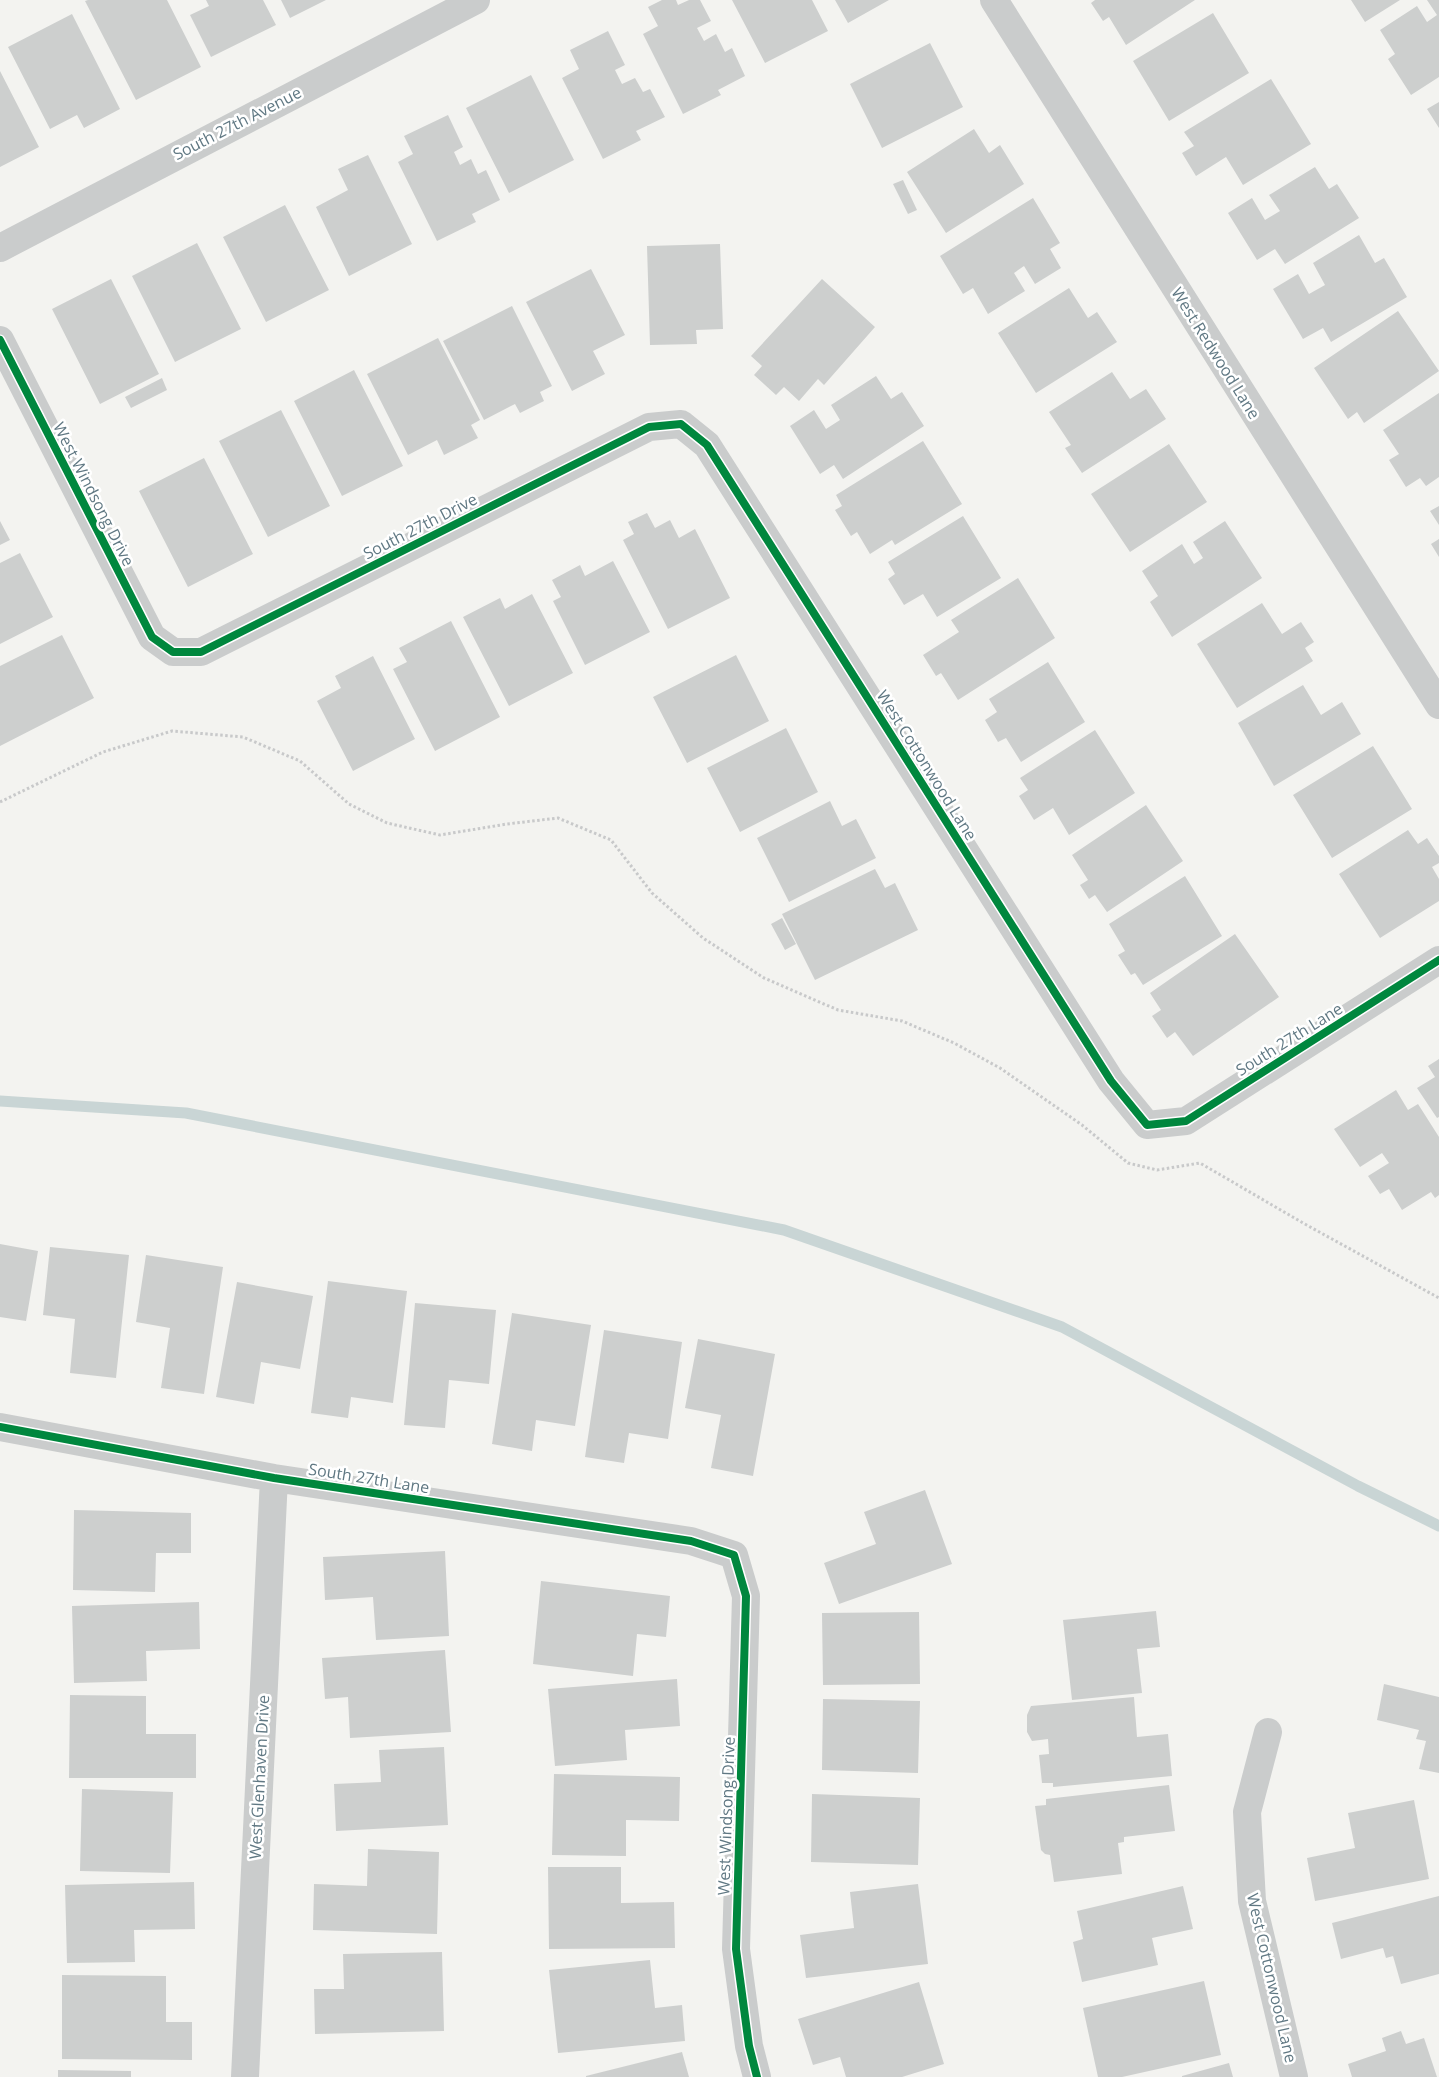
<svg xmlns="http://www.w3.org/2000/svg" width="1439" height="2077" font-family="'Open Sans',sans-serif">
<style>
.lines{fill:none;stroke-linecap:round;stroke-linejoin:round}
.stream{stroke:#c9d5d5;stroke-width:11}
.building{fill:#cdcfce}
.path{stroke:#c8c9ca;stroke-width:3;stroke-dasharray:2.5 2.5;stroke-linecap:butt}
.minor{stroke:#cacccc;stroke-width:28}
.cycleway-casing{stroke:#fff;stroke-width:11}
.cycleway{stroke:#00873e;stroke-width:8}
.labels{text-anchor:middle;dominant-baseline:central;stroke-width:5;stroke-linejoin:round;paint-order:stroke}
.street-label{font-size:16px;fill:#607883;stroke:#fff}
</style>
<rect width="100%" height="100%" fill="#f3f3f0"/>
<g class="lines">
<!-- stream -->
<path class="stream" d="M0,1101L186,1113L784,1230L1062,1327L1358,1486L1439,1526"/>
</g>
<!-- building -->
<path class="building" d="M88,0H167L201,67L136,100L85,1Z
M206,0H263L276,25L211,57L190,15L209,6Z
M281,0H326L290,18Z
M662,0H676L678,5L689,0H700L711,21L697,28L704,41L716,34L725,52L732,48L745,76L718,90L721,95L683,114L643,34L658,26L648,7Z
M732,0H812L828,31L765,63Z
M835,0H889L848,23Z
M1095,0H1195L1126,45L1109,17L1103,21L1091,3Z
M1351,0H1400L1365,22Z
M1427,0H1439V77L1411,95L1388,59L1395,54L1380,30L1417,6L1427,22L1437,15Z
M1213,13L1249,73L1169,121L1133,61Z
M72,14L120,109L84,128L77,115L50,129L8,47Z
M608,31L625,65L615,70L622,84L635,78L643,92L650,89L665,117L636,131L641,140L603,159L562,78L579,69L570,50Z
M930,43L963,107L882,148L850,84Z
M0,71L39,147L0,167Z
M531,75L574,160L509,193L466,108Z
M1271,79L1311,144L1243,185L1226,157L1196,176L1182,153L1194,146L1184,132Z
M1439,102V128L1427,109Z
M448,115L463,147L454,152L460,165L471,159L478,174L486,170L500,200L472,214L476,222L437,241L398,162L413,154L404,136Z
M974,129L989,153L1000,145L1024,184L946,233L907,172Z
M368,155L412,244L349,276L316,207L348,190L338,169Z
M1315,167L1329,189L1337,184L1359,218L1285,264L1275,249L1257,260L1228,213L1252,198L1265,220L1280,211L1269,195Z
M903,180L917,210L908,214L893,184Z
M1033,198L1060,243L1050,249L1061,268L1035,284L1024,266L1014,273L1025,291L988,314L973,288L963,294L940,256Z
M285,205L329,290L266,322L223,237Z
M1359,235L1375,263L1384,258L1407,297L1331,342L1323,328L1303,339L1273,289L1298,274L1309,294L1325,285L1313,263Z
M197,243L241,329L175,362L132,276Z
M720,244L723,329L696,330L697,344L650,345L647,246Z
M591,269L625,335L593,351L605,374L572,391L526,302Z
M111,279L159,374L100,404L52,309Z
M822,279L875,327L824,385L818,379L799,401L784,387L776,395L754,375L762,366L751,356Z
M1069,288L1088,318L1097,312L1117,342L1036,393L998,333Z
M512,306L552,386L540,392L544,401L520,413L515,404L484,420L443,341Z
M1398,311L1439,371L1364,423L1357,412L1348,419L1314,368Z
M438,338L480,420L471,425L478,438L444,455L437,440L408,455L367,374Z
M354,370L403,466L342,496L294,401Z
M1112,372L1130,399L1146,389L1166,419L1082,473L1065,448L1071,445L1049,412Z
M876,376L891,399L902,392L924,426L843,479L834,465L820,474L790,426L814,410L826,429L840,420L831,405Z
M162,378L167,390L131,408L125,397Z
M1439,393V477L1426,486L1420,478L1406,487L1389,460L1399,454L1383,430Z
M281,410L330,506L268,537L219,441Z
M923,441L962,504L895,545L892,540L870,554L857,532L851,536L835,510L842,506L836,495Z
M1169,444L1207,502L1130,552L1091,494Z
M204,458L253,554L188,587L139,491Z
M1439,506V525L1430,511Z
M647,513L655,528L670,520L679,538L695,529L730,598L668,629L623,540L634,534L628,522Z
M963,516L1001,578L937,617L923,594L904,605L888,579L895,574L888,562Z
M0,521L10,540L0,545Z
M1225,521L1262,578L1172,637L1150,602L1158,596L1142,571L1182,544L1194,564L1203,558L1193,542Z
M1439,539V557L1431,544Z
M20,553L53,617L0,644V563Z
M613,561L650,632L585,665L553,601L561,597L552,580L580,565L585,576Z
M1018,578L1055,638L958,700L941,673L936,676L923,655L959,632L951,620Z
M532,594L573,673L509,706L463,617L500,598L505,609Z
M1262,603L1282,634L1301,622L1314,642L1305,648L1313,661L1237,708L1197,644Z
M451,621L500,717L435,751L393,669L407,662L399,648Z
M62,635L94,698L0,746V666Z
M736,655L769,721L687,763L653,697Z
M373,656L415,739L353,771L317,701L341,688L335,676Z
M1048,662L1085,722L1021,762L1006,738L998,742L985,720L997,712L989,699Z
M1303,685L1321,715L1342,702L1361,734L1274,786L1238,723Z
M786,728L818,792L740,832L707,768Z
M1095,730L1135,793L1069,835L1053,808L1034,820L1019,796L1028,790L1020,778Z
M1373,746L1412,809L1332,858L1293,795Z
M830,801L842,826L856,819L876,858L789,902L757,838Z
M1146,805L1183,861L1107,912L1095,895L1089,899L1080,885L1088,880L1072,855Z
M1408,830L1418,844L1427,838L1439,856V863L1432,867L1439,879V901L1380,938L1339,874Z
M875,869L885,888L895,883L918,930L815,980L782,914Z
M1185,876L1222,936L1143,985L1135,973L1131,975L1118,955L1125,951L1109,924Z
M782,918L796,944L785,950L771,924Z
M1235,934L1279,997L1193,1056L1175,1032L1167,1038L1152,1016L1161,1010L1150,993Z
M1439,1059V1117L1437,1118L1417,1088L1435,1077L1428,1066Z
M1396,1090L1408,1110L1418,1104L1439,1137V1195L1435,1198L1431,1192L1402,1210L1389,1189L1380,1194L1368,1176L1389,1163L1382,1153L1360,1167L1334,1129Z
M0,1244L38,1251L26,1321L0,1317Z
M50,1247L129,1255L116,1378L70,1373L75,1319L43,1315Z
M146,1255L223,1267L204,1394L161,1388L170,1328L136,1322Z
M328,1281L407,1291L393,1403L351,1397L348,1418L311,1413Z
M237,1282L313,1296L300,1369L261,1362L254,1404L216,1397Z
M415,1303L496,1310L489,1384L449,1380L445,1428L404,1425Z
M512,1313L591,1325L575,1426L536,1420L532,1451L492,1444Z
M604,1330L682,1342L668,1439L629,1433L624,1463L585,1457Z
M698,1339L775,1354L753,1476L711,1468L721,1415L685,1408Z
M925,1490L952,1564L839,1604L824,1563L876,1544L864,1512Z
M74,1510L191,1513V1553H156L155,1592L73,1590Z
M445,1551L449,1636L376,1640L373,1597L325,1600L323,1557Z
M541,1581L670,1596L666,1637L637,1634L633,1676L533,1664Z
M199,1602L200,1649L146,1651L147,1681L74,1683L72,1606Z
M1156,1611L1160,1647L1137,1649L1142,1693L1072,1700L1063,1620Z
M919,1612L920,1684L823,1685L822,1613Z
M445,1650L451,1732L350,1738L348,1697L325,1699L322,1658Z
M677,1679L680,1726L625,1730L627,1760L555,1766L548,1689Z
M1384,1684L1439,1697V1773L1419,1769L1426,1741L1416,1739L1419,1730L1377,1720Z
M70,1695L146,1696V1734H196V1778H69Z
M1134,1697L1137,1737L1168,1734L1172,1776L1053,1787V1783H1042L1039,1755L1049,1754L1048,1739L1032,1741L1027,1732V1715L1031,1706Z
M823,1699L920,1701L918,1773L822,1770Z
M444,1747L448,1825L336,1831L334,1784L381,1782L379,1750Z
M554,1774L680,1777L679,1821L626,1820V1856L552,1855Z
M1169,1785L1175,1831L1124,1837V1842L1118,1843L1122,1874L1054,1882L1050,1855L1045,1854L1041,1850L1035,1806L1046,1805V1799Z
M82,1789L173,1792L170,1873L80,1871Z
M812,1794L920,1798L918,1865L811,1862Z
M1414,1800L1429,1879L1315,1901L1307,1858L1355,1848L1348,1813Z
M368,1849L439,1852L437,1934L313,1930L314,1884L367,1886Z
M548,1867H621V1903L674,1902L675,1948L549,1949Z
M194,1882L195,1929L134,1930L135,1962L67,1963L65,1885Z
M918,1884L928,1964L806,1978L800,1935L854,1928L850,1892Z
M1183,1886L1193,1929L1152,1938L1158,1965L1082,1982L1073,1942L1083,1939L1077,1911Z
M1439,1896V1974L1401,1984L1393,1956L1386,1958L1383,1948L1341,1959L1332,1923Z
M442,1952L444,2031L315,2034L314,1989H344L343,1954Z
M650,1960L655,2008L682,2005L685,2041L558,2053L549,1970Z
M62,1975L166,1976V2022H192V2060L62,2059Z
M1204,1981L1221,2055L1122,2077H1098L1083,2008Z
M919,1982L944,2064L902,2077H846L840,2057L813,2065L798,2019Z
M1401,2031L1406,2044L1424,2038L1437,2077H1352L1348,2064L1386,2051L1382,2038Z
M682,2052L689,2077H586V2076Z
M1229,2063L1233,2077H1182V2076Z
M58,2070L131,2071V2077H58Z"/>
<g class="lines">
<!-- path -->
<path class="path" d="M0,802L103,752L172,731L243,737L300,761L349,804L387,823L440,835L507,824L558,818L611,840L652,893L703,938L764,978L838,1010L902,1021L954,1043L1000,1068L1082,1125L1128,1163L1157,1170L1200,1163L1303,1223L1439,1298"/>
<!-- minor -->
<path class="minor" d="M994,0L1439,705
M0,248L476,0
M0,340L152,637L173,652H201L649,427L681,424L707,445L1111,1081L1147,1125L1186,1121L1439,960
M0,1427L274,1478L691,1541L734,1555L746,1596L736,1949L749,2046L757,2077
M1268,1732L1247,1812L1252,1901L1294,2077
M245,2077L274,1478"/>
<defs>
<path id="cycleway" d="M0,340L152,637L173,652H201L649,427L681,424L707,445L1111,1081L1147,1125L1186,1121L1439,960
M0,1427L274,1478L691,1541L734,1555L746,1596L736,1949L749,2046L757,2077"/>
</defs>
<!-- cycleway casing -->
<use href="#cycleway" class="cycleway-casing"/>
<!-- cycleway -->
<use href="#cycleway" class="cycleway"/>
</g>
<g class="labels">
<!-- street labels -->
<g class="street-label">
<text transform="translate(237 123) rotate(-27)">South 27th Avenue</text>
<text transform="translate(1216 353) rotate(58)">West Redwood Lane</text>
<text transform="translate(94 494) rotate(63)">West Windsong Drive</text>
<text transform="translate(420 526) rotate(-27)">South 27th Drive</text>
<text transform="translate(927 765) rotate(58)">West Cottonwood Lane</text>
<text transform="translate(1289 1039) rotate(-32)">South 27th Lane</text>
<text transform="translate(369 1478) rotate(9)">South 27th Lane</text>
<text transform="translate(259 1777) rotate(-87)">West Glenhaven Drive</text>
<text transform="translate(726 1816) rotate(-88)">West Windsong Drive</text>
<text transform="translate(1272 1978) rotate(77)">West Cottonwood Lane</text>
</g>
</g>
</svg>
